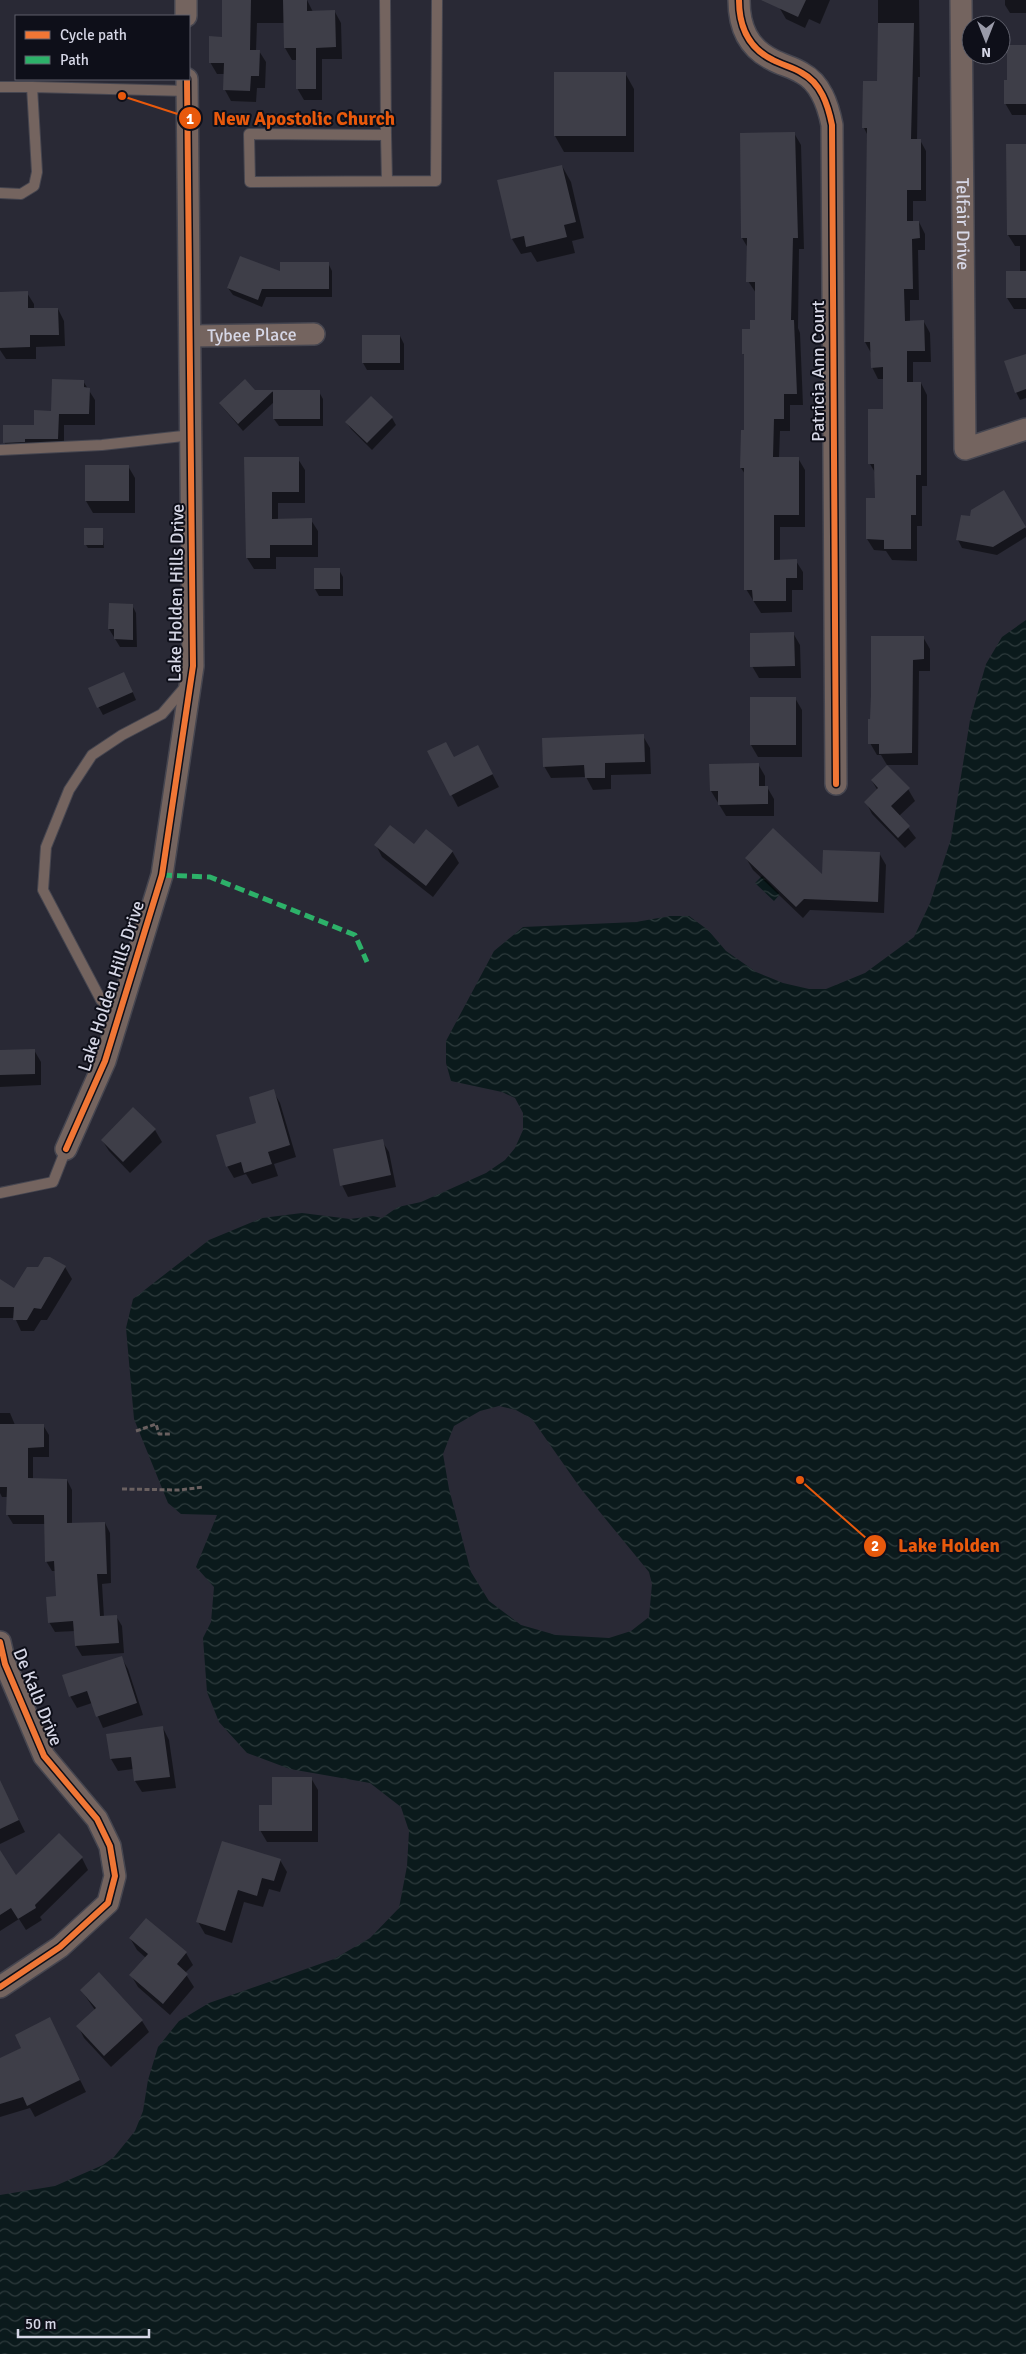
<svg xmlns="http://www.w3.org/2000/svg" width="1026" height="2354" font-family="Signika,sans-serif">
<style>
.water{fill:url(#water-waves);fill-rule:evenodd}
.shadow{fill:#0007}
.building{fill:#3e3e48}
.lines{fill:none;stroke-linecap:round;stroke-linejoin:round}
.service-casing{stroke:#464650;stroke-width:12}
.minor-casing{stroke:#464650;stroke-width:24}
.path{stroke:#6a6060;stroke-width:3;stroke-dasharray:5 2.5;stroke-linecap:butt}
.service{stroke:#74645f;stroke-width:10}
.minor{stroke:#74645f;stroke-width:21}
.quiet{stroke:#2db169;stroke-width:5;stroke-dasharray:10 5;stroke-linecap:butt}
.cycleway-casing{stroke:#0e0f19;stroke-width:9}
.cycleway{stroke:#f07635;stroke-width:6}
.labels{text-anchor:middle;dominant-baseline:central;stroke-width:4;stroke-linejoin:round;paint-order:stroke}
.street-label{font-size:18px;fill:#d6d7e6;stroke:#0e0f19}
.leader{fill:none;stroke:#e8590c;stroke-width:2}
.callout-dot{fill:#e8590c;stroke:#0e0f19;stroke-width:2}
.mark-label{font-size:15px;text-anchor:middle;font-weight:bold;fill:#fff}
.callout-label{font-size:19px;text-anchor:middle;font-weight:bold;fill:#e8590c;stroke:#0e0f19;stroke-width:4;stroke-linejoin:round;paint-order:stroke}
</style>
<defs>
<pattern id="water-waves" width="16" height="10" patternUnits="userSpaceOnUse" patternTransform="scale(1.25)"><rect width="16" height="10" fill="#0b1a1c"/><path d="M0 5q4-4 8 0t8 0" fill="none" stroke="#2e3b3d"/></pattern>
</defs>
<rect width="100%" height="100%" fill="#292935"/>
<!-- water -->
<path class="water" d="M1026,620V2354H0V2195L55,2186L103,2165L114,2157L135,2131L143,2111L148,2080L158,2047L179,2021L209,2003L334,1959L370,1938L399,1908L407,1866L409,1831L401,1807L370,1783L290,1769L247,1753L219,1722L207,1692L203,1638L211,1622L214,1587L196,1567L217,1515L181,1514L168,1503L134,1419L126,1328L133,1299L209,1240L262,1218L302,1213L350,1219L373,1216L382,1218L398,1207L421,1202L486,1173L505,1160L515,1148L523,1130V1113L515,1098L502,1092L451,1081L446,1063V1041L494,951L523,927L636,922L670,916H689L708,930L726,951L756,972L783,983L809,989H826L865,973L914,937L930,903L951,839L970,720L986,664L1002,637ZM499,1406L516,1410L532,1419L581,1489L649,1572L652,1584L649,1617L631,1631L609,1638L556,1635L521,1625L489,1601L471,1572L449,1489L443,1454L454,1426L480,1411Z
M762,876L780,894L774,901L755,883Z"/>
<!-- shadow -->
<path class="shadow" d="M223,0H307L313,12H335L341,23L342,59H322V100H304L297,88V60H292L285,48V23H257L256,51H259L266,62L265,88H257L256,102L231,101L225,90V74H217L210,62L223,38Z
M782,0H830L820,24L809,19L805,28L786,19L779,7Z
M878,0H919L920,77H918L917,140H920L926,151V201H913V222H919L925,234V250H918L919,300H910V322H924L930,333L931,362H913V383H921L927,395V486H922V526H917V561L892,560L886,551L874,550L867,539L876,500V474L870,464L869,410H884V379H878L872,367L871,353L865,342L868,136L864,128L878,82Z
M1005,0H1026V13H1010L1005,5Z
M1026,46V115H1012L1005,103L1008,81Z
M555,73H625L634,89V152H564L555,136Z
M794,133L801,145L804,249H799L798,328L800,333L803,405H790V431H780L779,458H798L805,470V527H780V561H796L803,572V590H792V612L761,613L746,589L745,474L741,468L746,431V358L743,353L756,321V293L748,281V248L742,238Z
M1026,145V309H1014L1007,298L1020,273V246H1015L1008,235Z
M562,166L571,182L584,238L572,241L575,253L537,262L531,252L521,254L512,239Z
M328,263L332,271V297H266L262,307L233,295L228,288Z
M27,293L34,304V310L58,309L64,321L65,346L36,347V359H6L0,350V309Z
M400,336L404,344V370H367L363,363Z
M1026,355V398L1020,400L1016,392Z
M83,381L95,400V425H64V450L11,453L4,442L35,426Z
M255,392H319L323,399V426H279L274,419V402L243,431L220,404Z
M392,418L396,425L372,450L351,429L346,422Z
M245,459H298L305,470V503H278V520H311L318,531V557H276V569H254L247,558Z
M128,466L135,478V513H93L86,501Z
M1003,492L1026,529V537L997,555L962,548L958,540L971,518Z
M102,529L104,548H88L86,545Z
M339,570L343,577V596H319L315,589Z
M132,605L136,613L137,647H120L109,629Z
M793,633L800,645L801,678H759L752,666Z
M923,637L930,649V671H919L918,765H887L881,755H877L870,743Z
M128,681L136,700L103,715L89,689Z
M795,698L802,710V757H758L751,745Z
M643,736L650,748L651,774L611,775V789L593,790L586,777L551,778L544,766Z
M429,752L454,758H484L499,787L458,807Z
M758,764L765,776V787H767L774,799V816H726L711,791Z
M872,781L908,789L915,801L899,816L916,838L905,848L872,814L866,802L878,791Z
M376,845L414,846L452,851L459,863L433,897L382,857Z
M879,853L886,865L884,913L810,910L803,918L753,870L746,858L823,877Z
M34,1050L41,1062V1085L0,1087V1051Z
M273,1091L280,1103L296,1157L274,1164L278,1176L252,1184L246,1174L234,1178L227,1166L258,1124Z
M155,1130L162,1142L130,1173L109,1151L102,1140Z
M382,1141L389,1152L396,1187L348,1197L342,1185Z
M65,1267L72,1279L47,1320H41L34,1331H21L15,1318H0V1281L15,1290Z
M0,1413H10L15,1425H43L49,1435V1457H33V1479L67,1480L72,1490V1524L105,1523L110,1533L111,1583L102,1584L104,1617L116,1616L122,1626L124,1653L82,1656L76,1646L75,1631L55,1632L49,1622L57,1597L56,1571H52L46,1561L45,1524H13L7,1514L8,1497H2L0,1493Z
M121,1657L128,1669L143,1715L103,1728L92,1703L77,1708L70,1696Z
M163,1728L169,1740L176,1788L142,1792L135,1781L133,1769L118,1771L111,1759Z
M311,1778L318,1790V1842H267L260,1830L273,1807Z
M0,1782L25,1832L0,1844Z
M223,1842L280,1860L287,1872L280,1892L269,1889L263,1907L244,1902L232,1943L205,1934L198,1922Z
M82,1858L88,1870L40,1917L42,1920L26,1930L19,1919L0,1931V1870L16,1877Z
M130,1938L186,1953L193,1965L185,1973L194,1987L170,2015L138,1987L131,1975L146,1958L137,1950Z
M99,1974L142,2021L149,2032L111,2067L84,2038L78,2026L95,2010L81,1990Z
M56,2031L86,2092L35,2117L30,2108L0,2117V2059Z"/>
<!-- building -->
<path class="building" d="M222,0H251L250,50H260L259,76H251L250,91L223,90L224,63H209V36L222,37Z
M283,0H307V11L335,10L336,47L316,48V89H296V48H284Z
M761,0H806L798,17Z
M878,23H914L911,139H921V190H907V221H919L920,238L912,239L913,289H904L905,321L924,320L925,351H907V382H921V475H916V515H911V549H884V540L866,539V498H875L874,464H868V409H883V367L871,368L870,342H864L867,128H862L863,81H877Z
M1007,45H1026V104H1004V80H1007Z
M554,72H626V136H554Z
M795,132L798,238H793L791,320H794L797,394H784V419H774L773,457H799V515H774V560L797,559V578H786V601H753L752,590H744V468H740L741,430H744V354H742V329H750V320H755V282H746L747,238H741L740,133Z
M1006,144H1026V235H1007Z
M562,165L576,222L564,225L567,237L526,247L524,236L511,239L497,180Z
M240,256L280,271V262H329V289H262L258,300L227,288Z
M1006,271H1026V298H1006Z
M28,291V308H58L59,335H30V347L0,348V292Z
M362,335H400V363H362Z
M1026,354V389L1015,393L1004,361Z
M52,379L84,380V387L90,388L89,414H59L58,439H25V442L3,443V425H34V410L51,411Z
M245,379L255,390H320V419H273V391L238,424L219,403Z
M371,396L393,417L367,443L345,422Z
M244,457H299V492H272V519L312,518V545H270V558H246Z
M85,465H129V501H85Z
M1004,490L1026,527L993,547L956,540L961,515L970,516L971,510Z
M84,528H103V545H84Z
M314,568H340V589H314Z
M109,603L133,604V640L114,639V629H108Z
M794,632L795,666L750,667V633Z
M871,636H924V659L913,660L912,753L879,754V744H868V719H870L871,695Z
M124,672L133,692L97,708L88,688Z
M750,697H796V745H750Z
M644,734L645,762L605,763V778H585L584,765L543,767L542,738Z
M446,742L454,757L478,745L493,774L450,796L427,751Z
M759,763V786H768V804L718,805V791H710L709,764Z
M887,765L910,788L891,806L910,826L898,838L864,802L878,788L871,780Z
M390,825L414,844L426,829L453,851L426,886L374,845Z
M773,828L822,874L823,850L880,852L878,902L804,899L796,907L745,858Z
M35,1049V1074L0,1075V1050Z
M274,1089L290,1145L268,1152L272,1164L244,1173L241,1162L226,1167L216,1135L256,1123L249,1097Z
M133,1107L156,1129L123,1162L101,1140Z
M383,1139L391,1175L340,1186L333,1149Z
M44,1257H50L66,1266L41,1309L34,1308L27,1320H13L14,1307H0V1279L14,1288L27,1267H38Z
M0,1424H44V1447L28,1448V1478L67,1479V1523L105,1522L107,1574H97L100,1616L117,1615L119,1643L75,1646L73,1621L48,1623L46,1597L56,1596L54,1561L45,1562L44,1515H6L7,1487H0Z
M122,1656L137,1703L96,1717L87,1691L69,1697L62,1675Z
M163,1726L170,1777L134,1781L131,1757L110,1759L106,1734Z
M272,1777H312V1831H259V1805H272Z
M0,1780L19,1820L0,1829Z
M59,1833L83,1857L35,1905L36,1908L18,1919L11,1908L0,1915V1850L16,1875Z
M222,1841L281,1859L274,1881L262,1878L257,1896L238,1890L225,1931L196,1922Z
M146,1918L187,1952L177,1964L188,1974L163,2004L129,1975L148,1954L129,1938Z
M99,1972L143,2020L104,2056L76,2026L96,2008L80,1990Z
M50,2017L80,2080L27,2106L23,2097L0,2104V2058L21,2048L15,2035Z"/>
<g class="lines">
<defs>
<path id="service" d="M385,0L386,135L249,134L250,182L436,181L437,0
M0,87H32L37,172L34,186L21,194L0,193
M32,87L188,91
M386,135L387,181
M0,450L102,445L192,435
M118,1015L101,1000L43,890L46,847L69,790L92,755L122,735L162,714L186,686
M0,1193L53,1182L66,1149"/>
<g id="minor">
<path d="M186,0V16"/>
<path d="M739,0C739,27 748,48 773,60C782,65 793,67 802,73C821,83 828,105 832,125L836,784"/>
<path id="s1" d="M961,0L965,449L1026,429"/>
<path id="s2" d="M191,336L314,334"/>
<path d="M66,1149L105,1061L162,875L193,666L187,79"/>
<path d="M0,1642L5,1664L44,1756L97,1819L110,1846L115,1876L108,1903L60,1947L0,1987"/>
</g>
</defs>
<!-- service casing -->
<use href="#service" class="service-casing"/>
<!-- minor casing -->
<use href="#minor" class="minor-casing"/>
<!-- path -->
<path class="path" d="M136,1431L156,1424L159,1434H171
M122,1489L179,1490L204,1487"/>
<!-- service -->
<use href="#service" class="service"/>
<!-- minor -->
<use href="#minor" class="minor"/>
<!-- quiet -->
<path class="quiet" d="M162,875L210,877L355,935L367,962"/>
<defs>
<path id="cycleway" d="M739,0C739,27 748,48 773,60C782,65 793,67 802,73C821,83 828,105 832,125L836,784
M66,1149L105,1061L162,875L193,666L187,79
M0,1642L5,1664L44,1756L97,1819L110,1846L115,1876L108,1903L60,1947L0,1987"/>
</defs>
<!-- cycleway casing -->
<use href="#cycleway" class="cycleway-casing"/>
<!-- cycleway -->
<use href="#cycleway" class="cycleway"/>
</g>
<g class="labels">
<!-- street labels -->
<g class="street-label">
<text stroke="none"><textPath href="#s1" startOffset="224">Telfair Drive</textPath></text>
<text stroke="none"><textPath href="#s2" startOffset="61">Tybee Place</textPath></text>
<text transform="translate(818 371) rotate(-90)">Patricia Ann Court</text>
<text transform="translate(176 593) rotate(-89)">Lake Holden Hills Drive</text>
<text transform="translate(111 986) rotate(-72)">Lake Holden Hills Drive</text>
<text transform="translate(38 1697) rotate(68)">De Kalb Drive</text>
</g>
</g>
<!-- callouts -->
<path class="leader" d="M122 96L190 118M800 1480L875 1546"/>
<g class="callout-dot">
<circle cx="122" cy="96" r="5"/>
<circle cx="800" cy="1480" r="5"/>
<circle cx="190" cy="118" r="12"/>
<circle cx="875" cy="1546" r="12"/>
</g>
<g class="mark-label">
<text x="190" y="124">1</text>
<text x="875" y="1551">2</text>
</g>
<g class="callout-label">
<text x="304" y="125">New Apostolic Church</text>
<text x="949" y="1552">Lake Holden</text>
</g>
<!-- legend -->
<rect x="15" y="15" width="175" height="65" fill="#0e0f19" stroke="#5e5f6b"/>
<rect x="25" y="31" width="25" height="8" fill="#f07635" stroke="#5e5f6b"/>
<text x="60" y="40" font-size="15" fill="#d6d7e6">Cycle path</text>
<rect x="25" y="56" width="25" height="8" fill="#2db169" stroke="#5e5f6b"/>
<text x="60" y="65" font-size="15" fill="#d6d7e6">Path</text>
<!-- north arrow -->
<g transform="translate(986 40) rotate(180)"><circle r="24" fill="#0e0f19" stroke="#5e5f6b"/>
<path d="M0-4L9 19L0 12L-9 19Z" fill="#999aa8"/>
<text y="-8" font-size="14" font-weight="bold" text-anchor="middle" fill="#d6d7e6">N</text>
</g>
<!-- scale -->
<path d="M18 2329v8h131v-8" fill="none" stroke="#d6d7e6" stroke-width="2.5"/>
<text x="25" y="2329" font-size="15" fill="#d6d7e6" stroke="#0e0f19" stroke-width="4" paint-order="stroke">50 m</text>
</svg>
